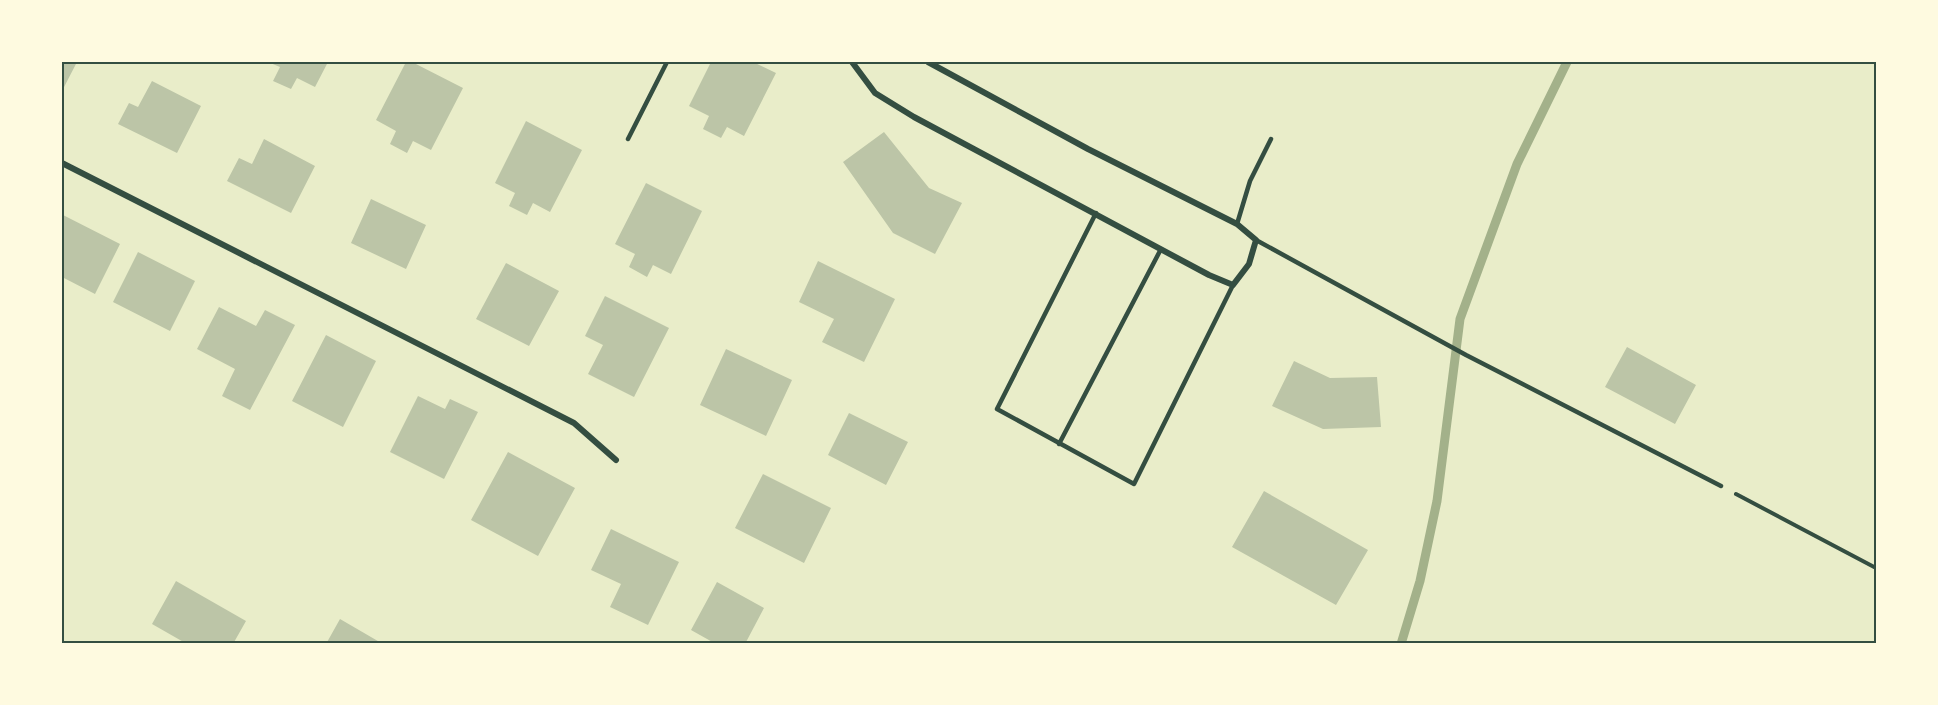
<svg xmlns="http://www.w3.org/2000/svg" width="1938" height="705" font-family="Cabin,sans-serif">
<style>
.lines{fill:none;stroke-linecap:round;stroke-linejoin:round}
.stream{stroke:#a3b18a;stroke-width:9}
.building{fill:#bcc5a7}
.path{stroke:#344e41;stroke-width:4}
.service{stroke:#344e41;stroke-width:4.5}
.minor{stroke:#344e41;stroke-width:6}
.neatline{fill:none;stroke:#344e41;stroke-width:2}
</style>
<rect width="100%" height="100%" fill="#e9edc9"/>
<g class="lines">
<!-- stream -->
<path class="stream" d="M1401,644L1420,581L1437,501L1460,319L1517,164L1567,62"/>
</g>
<!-- building -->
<path class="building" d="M62,62H77L62,91Z
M268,62H328L315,87L297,78L291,89L273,81L280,67Z
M406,62H412L463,88L431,150L413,141L407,153L390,144L396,131L376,120Z
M711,62H753L776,73L744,136L727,127L721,138L703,129L709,116L689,106Z
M152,81L201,106L177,153L118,124L129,103L138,107Z
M526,121L582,150L550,212L533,203L527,215L509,206L515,193L495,183Z
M884,132L929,188L962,203L935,254L893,233L843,162Z
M264,139L315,166L291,213L227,181L239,158L252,164Z
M646,183L702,211L671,274L653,265L647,277L629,267L635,254L615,244Z
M371,199L426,225L406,269L351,243Z
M63,215L120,244L95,294L62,277Z
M138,252L195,281L170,331L113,302Z
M818,261L895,299L864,362L822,342L834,319L799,302Z
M506,263L559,291L529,346L476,319Z
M605,296L669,328L634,397L588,374L603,345L585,336Z
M219,307L256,326L265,310L295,325L250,410L222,396L235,369L197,349Z
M326,335L376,361L343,427L292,401Z
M1627,347L1696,385L1675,424L1605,387Z
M726,349L792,380L766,436L700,405Z
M1294,361L1330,378L1377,377L1381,427L1323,429L1272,406Z
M418,396L445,409L450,399L478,412L444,479L390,452Z
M849,413L908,442L886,485L828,455Z
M508,452L575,488L538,556L471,520Z
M763,474L831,508L804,563L735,528Z
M1264,491L1368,550L1336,605L1232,547Z
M611,529L679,562L648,625L610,607L621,584L591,570Z
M176,581L246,621L233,644H187L152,624Z
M717,582L764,608L745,644H716L691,630Z
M340,619L383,644H326Z"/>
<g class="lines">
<!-- path -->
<path class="path" d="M1736,494L1876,568"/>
<!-- service -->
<path class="service" d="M628,139L667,62
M1096,213L997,409L1134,484L1233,285
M1237,224L1250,181L1271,139
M1256,240L1466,355L1721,486
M1059,444L1161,249"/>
<!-- minor -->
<path class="minor" d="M852,62L875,93L914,117L1209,275L1233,285L1249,264L1256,240L1237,224L1088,149L928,62
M62,163L574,423L616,460"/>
</g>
<!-- border -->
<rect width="1938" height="705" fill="none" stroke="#fefae0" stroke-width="126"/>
<rect x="63" y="63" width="1812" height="579" class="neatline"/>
</svg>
